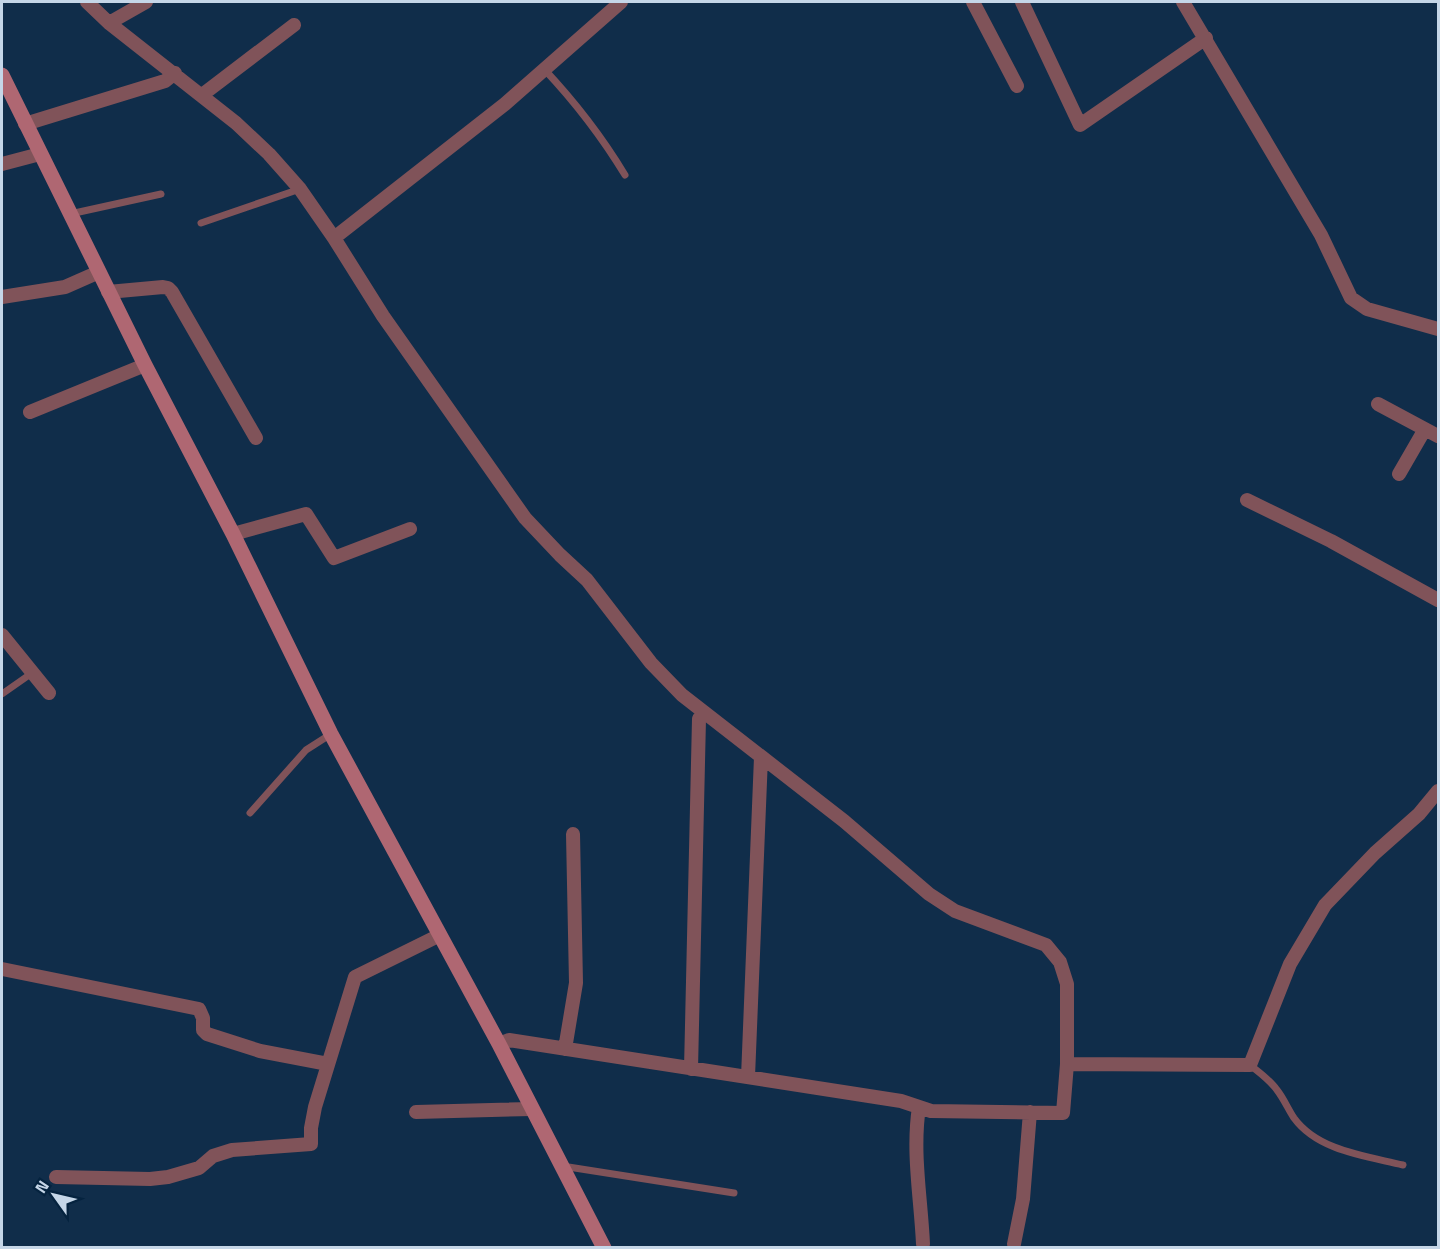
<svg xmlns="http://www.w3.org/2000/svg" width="1440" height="1249" font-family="'Titillium Web',sans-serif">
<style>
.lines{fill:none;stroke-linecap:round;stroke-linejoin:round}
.lane{stroke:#805359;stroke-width:7}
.street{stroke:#805359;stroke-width:14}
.secondary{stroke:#af6772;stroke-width:15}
</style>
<rect width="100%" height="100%" fill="#102d4a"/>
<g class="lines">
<!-- lane -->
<path class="lane" d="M544,69C575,102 602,137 625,175
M70,214L161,194
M201,223L300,189
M2,694L32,673
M250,813L306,750L331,734
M1250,1065C1260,1073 1270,1080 1277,1090C1284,1099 1288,1109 1294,1118C1318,1151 1366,1156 1403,1165
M562,1166L734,1193"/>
<!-- street -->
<path class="street" d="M87,2L109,23L236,123L269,154L300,189L334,238L383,316L525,518L560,555L587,580L651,663L682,695L844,821L929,894L955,911L1046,945L1060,962L1067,984V1064L1250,1065L1290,964L1325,905L1375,853L1419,814L1438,791
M973,2L1017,86
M1022,2L1080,125L1206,38
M1183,2L1321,235L1351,298L1367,309L1438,329
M109,23L146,2
M202,95L294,25
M25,124L165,81L175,73
M2,164L40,154
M334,238L505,104L621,2
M108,292L163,287L168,288L172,292L256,438
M2,297L65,287L99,272
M1378,404L1438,436
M30,412L145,365
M1399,474L1425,429
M1247,500L1331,541L1438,600
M233,534L306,514L334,558L410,529
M2,635L49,693
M2,969L199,1009L203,1018V1030L207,1034L260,1051L328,1064
M499,1044L509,1040L901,1101L931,1111L1063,1113L1067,1064
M565,1049L576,983L573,834
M691,1069L699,719L703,712
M748,1077L761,757
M919,1107C912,1152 921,1199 923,1244
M416,1112L532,1109
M56,1177L150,1179L168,1177L199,1168L213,1156L232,1150L311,1144V1128L315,1107L355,977L440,935
M1014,1244L1023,1199L1030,1112"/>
<!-- secondary -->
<path class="secondary" d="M2,75L145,365L233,534L331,734L499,1044L604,1248"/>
</g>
<!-- border -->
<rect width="1440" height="1249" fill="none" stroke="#c5d6e8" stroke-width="6"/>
<!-- north arrow -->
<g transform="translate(54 1195) rotate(304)" stroke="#05233f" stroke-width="4.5" paint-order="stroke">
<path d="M0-4.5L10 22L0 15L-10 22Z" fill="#c5d6e8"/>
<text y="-9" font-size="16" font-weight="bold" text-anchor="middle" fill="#c5d6e8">N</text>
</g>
</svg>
